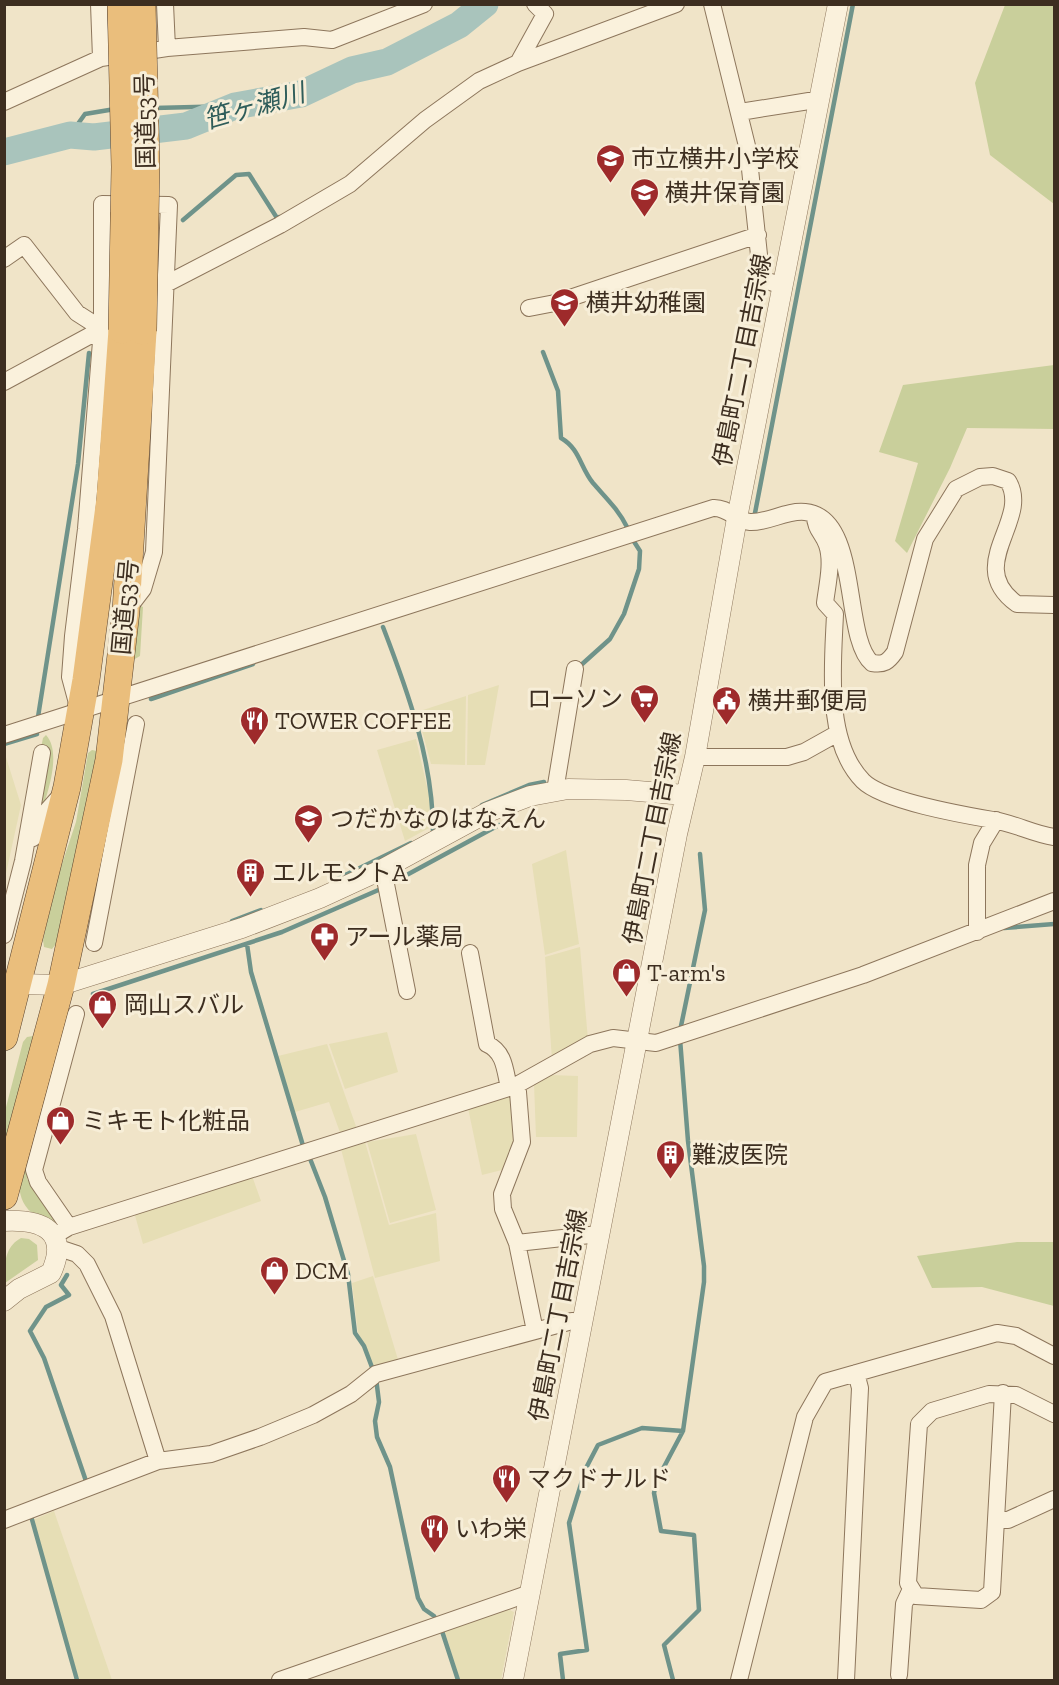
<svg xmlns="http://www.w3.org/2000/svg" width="1059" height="1685" font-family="'Zilla Slab','Noto Sans JP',serif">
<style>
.farmland{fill:#e6deb5}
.green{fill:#c9cf9b}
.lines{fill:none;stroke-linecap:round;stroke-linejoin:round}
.stream{stroke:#6f938a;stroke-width:4.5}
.river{stroke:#a9c4bc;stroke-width:27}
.minor-casing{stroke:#8d765c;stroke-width:18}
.tertiary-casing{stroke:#8d765c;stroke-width:21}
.trunk-casing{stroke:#5b4430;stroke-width:28}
.minor{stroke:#faf1dc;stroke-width:16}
.tertiary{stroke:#faf1dc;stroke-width:20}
.trunk{stroke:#eabe7c;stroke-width:27}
.trunk-bridge-casing{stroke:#5b4430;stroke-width:28;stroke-linecap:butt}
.trunk-bridge{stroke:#eabe7c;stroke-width:27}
.labels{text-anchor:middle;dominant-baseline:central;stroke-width:6;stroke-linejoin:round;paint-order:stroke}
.street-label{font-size:24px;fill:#3d2e20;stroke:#f7eed8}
.poi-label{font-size:24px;fill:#3d2e20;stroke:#f7eed8;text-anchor:start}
.water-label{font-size:26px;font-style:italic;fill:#2f5d5a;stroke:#f7eed8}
</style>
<rect width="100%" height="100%" fill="#f0e4c8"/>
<!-- farmland -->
<path class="farmland" d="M499,685L485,765H467L468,695Z
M466,696L465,765L431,764L417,712Z
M416,739L430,800L429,828L405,841L377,750Z
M5,754L21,805L5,878Z
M566,850L579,944L545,955L532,864Z
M580,947L588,1040L552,1060L545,957Z
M387,1032L398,1072L345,1089L329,1044Z
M327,1044L358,1132L342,1138L329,1102L295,1112L278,1056Z
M550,1075L578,1076L577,1137H536L534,1084Z
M516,1093L519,1140L506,1169L482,1175L468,1108Z
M416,1134L436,1210L390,1223L367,1142Z
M365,1142L389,1225L436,1213L440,1261L375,1278L341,1149Z
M251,1173L261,1201L143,1244L134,1212Z
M373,1276L399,1363L375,1369L358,1332L352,1283Z
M54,1511L112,1680H79L33,1520Z
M505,1608L514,1612L501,1680H460L444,1629Z"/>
<!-- green -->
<path class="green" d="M1005,5H1054V204L990,155L975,83Z
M1054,365V429L967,428L950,468L907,553L895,541L918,463L879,452L903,385Z
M139,605L143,607L140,656L133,660Z
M46,735C63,753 46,801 37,821L41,748L43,738Z
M92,750L97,751L98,754L56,944L52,949L44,947L43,940L57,879L76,822L88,753Z
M33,1036L38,1040L5,1144V1111L23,1042L27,1037Z
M37,1132L40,1133L27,1179L43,1199L58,1224L56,1227C48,1226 42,1220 36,1216C5,1195 25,1158 37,1132Z
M21,1238L29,1239L37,1245L38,1260L5,1283C4,1266 4,1247 21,1238Z
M1017,1242H1054V1306L982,1287L932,1288L917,1256Z"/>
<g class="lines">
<!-- stream -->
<path class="stream" d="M154,108L235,106
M70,135L85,114L115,109
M183,220L236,175L249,174L277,218L279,217
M543,352L558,391L561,438C580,449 580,467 593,483C606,498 618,509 627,527
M755,513L853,4
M383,627C408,692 433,761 433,831
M580,666L610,639L624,614L639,569L640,551L633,540
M151,699L253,664
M38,717L78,464L89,353
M4,744L37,734
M482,805L529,785L544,782
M333,881L411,843
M390,884L499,825
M232,921L261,910
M1004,928L1054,924
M247,944L251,972L304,1149
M93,994L282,932L383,888
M680,1031L705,910L700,854
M309,1156L325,1197L348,1274L355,1333L364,1346L373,1370
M67,1275L61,1285L69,1295L46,1307L30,1331L44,1358L87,1484
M376,1378L379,1402L375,1421L377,1437L390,1467L418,1598L424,1609L434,1616
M31,1516L77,1680
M442,1631L458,1680
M563,1680L560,1654L587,1650L569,1523L586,1468L598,1445L642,1428L683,1431
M673,1680L664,1645L699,1610L694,1535L661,1531L654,1493L657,1480L683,1431L704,1282V1266L688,1141L680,1039"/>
<!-- river -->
<path class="river" d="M4,152L70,135L94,137L186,126L235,106L301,94L352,70L387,62L459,25L485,4"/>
<defs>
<path id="minor" d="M99,4L101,58
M165,4L167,48
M712,4L748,150L761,274L767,281L784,286
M518,63L545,14L535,4
M4,102L101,58L167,48L304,37L332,40L424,4
M740,112L809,101L818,102
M4,259L24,245L77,313L102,329L86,529L73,636L70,677L77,703
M168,283L280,225L350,184L425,120L479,81L518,63L676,4
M529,308L555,303L758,235
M4,382L102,329V204L169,205L154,552L143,589L127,610
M815,515C815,530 823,533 827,545C833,562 827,586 825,603L835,614C833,664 824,741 863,781C883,801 964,815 993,820C1014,823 1033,834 1054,837
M4,735L713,508C728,507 736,521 750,522C768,523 786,510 805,512C861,517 842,638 872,663C884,665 888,662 895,652L925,539L956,489L980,477L993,476L1008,481C1032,520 963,565 1017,604L1054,605
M695,757H787L804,752L838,733
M555,791L575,669
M33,838L44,814L61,795
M383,869L407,991
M977,932V865L982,843L996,820
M4,935L23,861L42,753
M94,943L136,724
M470,953L487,1044C505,1052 505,1071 509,1088
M515,1086L518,1092L522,1142L502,1194L503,1209L517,1243L535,1331
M69,1227L38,1182L34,1170L76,1014
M54,1236L69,1227L515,1086L590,1044L613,1038L656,1043L863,975L1054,901
M517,1243L599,1234
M59,1248L77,1254L87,1264L113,1316L158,1461
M1003,1393L992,1592L981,1600L916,1596L908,1583L919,1424L932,1411L989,1394L1016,1395L1054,1414
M4,1520L158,1461L211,1454L260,1437L313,1415L351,1394L376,1374L572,1321L582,1322
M996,1520H1008L1054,1499
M899,1675L904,1604L911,1589
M280,1680L530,1593
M739,1680L805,1417L825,1382L997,1333L1016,1336L1054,1356
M846,1680L860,1388L856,1373"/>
<path id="tertiary" d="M18,984L61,985L242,928L320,898L383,869L488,812L530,796L568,789L626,790L685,795
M4,1221C42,1219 70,1231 51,1273L19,1289L4,1301
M513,1680L677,834L695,757L737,518L838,4"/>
<path id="trunk" d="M4,1037L67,787L86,680L110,499L122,330
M4,1196L61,985L109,760L126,611L143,331"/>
</defs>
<!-- minor casing -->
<use href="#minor" class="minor-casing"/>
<!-- tertiary casing -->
<use href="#tertiary" class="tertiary-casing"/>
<!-- trunk casing -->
<use href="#trunk" class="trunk-casing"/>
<!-- minor -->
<use href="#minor" class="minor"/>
<!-- tertiary -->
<use href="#tertiary" class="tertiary"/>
<!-- trunk -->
<use href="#trunk" class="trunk"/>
<defs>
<path id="trunk-bridge" d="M121,4L125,167L122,330
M142,4L146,165L143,331"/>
</defs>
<!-- trunk-bridge casing -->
<use href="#trunk-bridge" class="trunk-bridge-casing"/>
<!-- trunk-bridge -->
<use href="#trunk-bridge" class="trunk-bridge"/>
</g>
<!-- icons -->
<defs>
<symbol id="school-pin" viewBox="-11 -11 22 30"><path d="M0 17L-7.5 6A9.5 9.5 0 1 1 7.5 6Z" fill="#9e2a2b" stroke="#f7eed8"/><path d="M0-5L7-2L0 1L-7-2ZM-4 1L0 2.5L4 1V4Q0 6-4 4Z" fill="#fff"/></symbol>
<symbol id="supermarket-pin" viewBox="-11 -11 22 30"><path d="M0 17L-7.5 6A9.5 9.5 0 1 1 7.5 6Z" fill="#9e2a2b" stroke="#f7eed8"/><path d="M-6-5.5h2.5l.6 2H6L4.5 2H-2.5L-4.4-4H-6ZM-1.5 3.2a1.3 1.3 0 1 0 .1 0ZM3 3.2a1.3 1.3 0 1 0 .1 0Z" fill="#fff"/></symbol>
<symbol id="civic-pin" viewBox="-11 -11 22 30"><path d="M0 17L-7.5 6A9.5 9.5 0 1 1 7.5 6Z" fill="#9e2a2b" stroke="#f7eed8"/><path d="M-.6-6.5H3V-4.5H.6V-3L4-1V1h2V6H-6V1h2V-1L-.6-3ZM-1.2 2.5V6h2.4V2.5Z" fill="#fff"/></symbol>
<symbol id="restaurant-pin" viewBox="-11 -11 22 30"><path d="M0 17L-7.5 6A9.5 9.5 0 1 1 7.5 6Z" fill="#9e2a2b" stroke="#f7eed8"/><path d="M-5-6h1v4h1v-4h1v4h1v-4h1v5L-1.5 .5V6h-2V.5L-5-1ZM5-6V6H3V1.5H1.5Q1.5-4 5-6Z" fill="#fff"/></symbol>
<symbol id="building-pin" viewBox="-11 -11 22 30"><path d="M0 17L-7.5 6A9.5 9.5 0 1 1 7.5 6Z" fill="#9e2a2b" stroke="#f7eed8"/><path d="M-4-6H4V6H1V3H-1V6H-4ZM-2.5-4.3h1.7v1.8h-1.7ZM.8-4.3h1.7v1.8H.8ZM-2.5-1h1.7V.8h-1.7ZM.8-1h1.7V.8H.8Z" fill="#fff"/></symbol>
<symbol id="pharmacy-pin" viewBox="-11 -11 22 30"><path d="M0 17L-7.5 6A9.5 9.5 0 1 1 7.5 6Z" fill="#9e2a2b" stroke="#f7eed8"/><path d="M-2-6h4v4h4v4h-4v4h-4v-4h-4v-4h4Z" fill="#fff"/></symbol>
<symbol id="shop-pin" viewBox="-11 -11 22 30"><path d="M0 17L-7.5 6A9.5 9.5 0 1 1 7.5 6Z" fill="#9e2a2b" stroke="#f7eed8"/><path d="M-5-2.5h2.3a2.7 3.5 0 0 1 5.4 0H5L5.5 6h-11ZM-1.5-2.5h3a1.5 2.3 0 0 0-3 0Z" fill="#fff"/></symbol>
</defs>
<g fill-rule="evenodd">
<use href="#school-pin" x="594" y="142" width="33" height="45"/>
<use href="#school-pin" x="628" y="176" width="33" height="45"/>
<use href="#school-pin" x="548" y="286" width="33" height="45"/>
<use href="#supermarket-pin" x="628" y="682" width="33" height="45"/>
<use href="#civic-pin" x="710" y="684" width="33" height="45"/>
<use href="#restaurant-pin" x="238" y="704" width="33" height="45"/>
<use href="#school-pin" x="292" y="802" width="33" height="45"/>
<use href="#building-pin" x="234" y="856" width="33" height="45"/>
<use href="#pharmacy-pin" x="308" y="920" width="33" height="45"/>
<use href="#shop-pin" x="610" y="956" width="33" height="45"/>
<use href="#shop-pin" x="86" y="988" width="33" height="45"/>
<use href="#shop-pin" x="44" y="1104" width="33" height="45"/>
<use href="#building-pin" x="654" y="1138" width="33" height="45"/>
<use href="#shop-pin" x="258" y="1254" width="33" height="45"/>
<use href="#restaurant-pin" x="490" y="1462" width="33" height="45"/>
<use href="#restaurant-pin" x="418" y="1512" width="33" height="45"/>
</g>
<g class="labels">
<!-- street labels -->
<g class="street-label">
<text transform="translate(145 121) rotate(-91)">国道53号</text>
<text transform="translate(742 360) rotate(-79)">伊島町二丁目吉宗線</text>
<text transform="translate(125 607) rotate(-85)">国道53号</text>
<text transform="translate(652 838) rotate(-79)">伊島町二丁目吉宗線</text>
<text transform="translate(558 1315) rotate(-79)">伊島町二丁目吉宗線</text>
</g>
<!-- poi labels -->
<g class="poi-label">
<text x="631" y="158">市立横井小学校</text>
<text x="665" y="192">横井保育園</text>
<text x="586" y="302">横井幼稚園</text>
<text x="623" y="698" text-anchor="end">ローソン</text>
<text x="748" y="700">横井郵便局</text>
<text x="275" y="720">TOWER COFFEE</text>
<text x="330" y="818">つだかなのはなえん</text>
<text x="272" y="872">エルモントA</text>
<text x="345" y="936">アール薬局</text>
<text x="647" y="972">T-arm's</text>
<text x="124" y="1004">岡山スバル</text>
<text x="82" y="1120">ミキモト化粧品</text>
<text x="692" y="1154">難波医院</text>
<text x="295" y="1270">DCM</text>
<text x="527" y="1478">マクドナルド</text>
<text x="455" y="1528">いわ栄</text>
</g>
<!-- water labels -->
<g class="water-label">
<text transform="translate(254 106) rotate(-16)">笹ヶ瀬川</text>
</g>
</g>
<!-- border -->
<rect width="1059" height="1685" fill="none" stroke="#3d2e20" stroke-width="12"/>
</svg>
